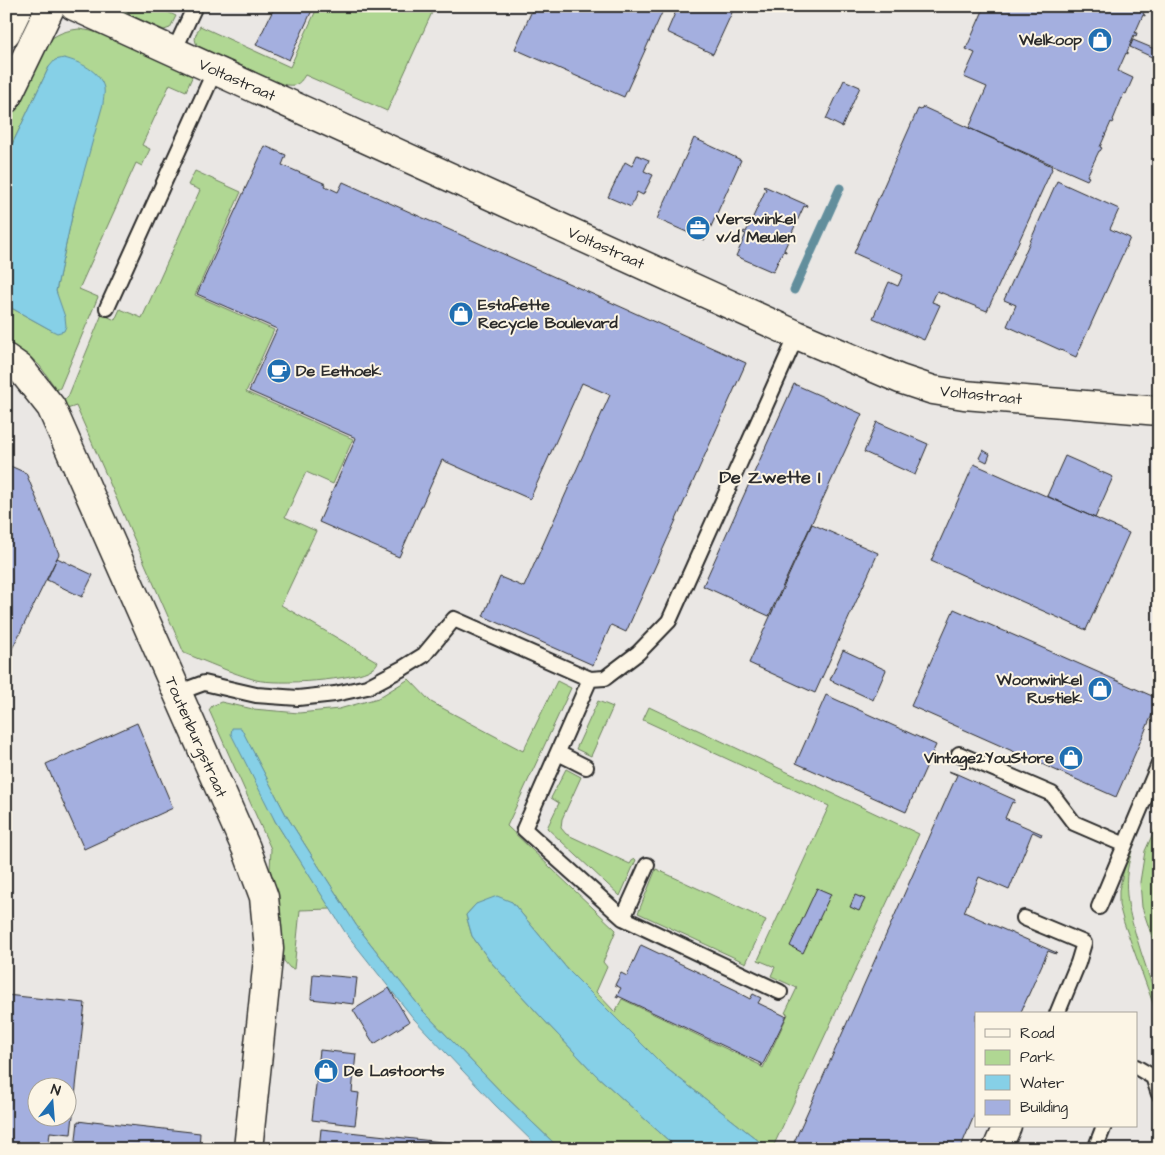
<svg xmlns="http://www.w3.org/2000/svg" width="1165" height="1155" font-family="'Architects Daughter',sans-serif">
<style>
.green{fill:#b0d793;stroke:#6e815f}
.water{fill:#86d0e7;stroke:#628e9c}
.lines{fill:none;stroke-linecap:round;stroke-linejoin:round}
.stream{stroke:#628e9c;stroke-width:9}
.building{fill:#a4afdf;stroke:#2b2b2b;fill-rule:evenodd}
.lane-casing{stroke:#2b2b2b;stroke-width:18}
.street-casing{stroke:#2b2b2b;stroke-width:31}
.secondary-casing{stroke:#2b2b2b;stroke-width:31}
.lane{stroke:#fcf5e5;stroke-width:14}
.street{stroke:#fcf5e5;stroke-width:28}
.secondary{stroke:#fcf5e5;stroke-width:28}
.labels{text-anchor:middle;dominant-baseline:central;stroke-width:4;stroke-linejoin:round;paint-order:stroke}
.poi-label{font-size:16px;font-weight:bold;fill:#2b2b2b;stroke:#fcf5e5;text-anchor:start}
.street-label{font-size:16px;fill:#2b2b2b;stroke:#fcf5e5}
.neighbourhood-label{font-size:18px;font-weight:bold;fill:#2b2b2b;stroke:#fcf5e5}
</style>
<rect width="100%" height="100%" fill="#eae7e4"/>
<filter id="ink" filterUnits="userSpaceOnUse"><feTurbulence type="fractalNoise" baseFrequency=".02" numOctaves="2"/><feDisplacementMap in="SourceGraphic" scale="10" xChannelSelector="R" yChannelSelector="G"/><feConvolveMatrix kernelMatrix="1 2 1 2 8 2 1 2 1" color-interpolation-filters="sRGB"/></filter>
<g filter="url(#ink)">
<!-- green -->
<path class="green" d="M110,6H155L176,16L170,28L164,30Z
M318,6H435L387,111L305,75C299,85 295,87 282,84L199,47C192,40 196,34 200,26L290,67Z
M79,29L91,31L103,35L193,75L186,91L170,84L142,145L150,149L142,166L136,163L79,289L98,297L60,388L57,390L40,366L27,354L6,341V305L53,331L58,300L56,291L74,207L49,67L6,157V113L39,50C52,36 61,31 79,29Z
M195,171L241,192L195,295L274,330L246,392L353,439L333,484L306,472L285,517L316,531L281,605L378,662C377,664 374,668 373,668C355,681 277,685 256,680C231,673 207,662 184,653L76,406L67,409L63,401L68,397L102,314L115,320L120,309L142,318L200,190L188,185Z
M409,679L431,702L523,751L557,681L571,688L507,826L616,930L603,962L607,967L596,992L615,1012L622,999L760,1065V1066L763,1068L788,1014L785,1013L797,988L771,976L775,967L758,960L829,806L643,720L649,707L919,834L772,1149H769L666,1068L569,971L512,902L476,904L466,915L472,936L490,961L542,1018L595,1074L678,1149H560L505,1096L423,1011L356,925L286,815L241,729L275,821L331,909L300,910L294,969L290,968L284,961L279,901L270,869L271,849L209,710L212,706L221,702L253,709L299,713L339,709L378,698Z
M598,701L613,707L591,756L576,749Z
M566,769L581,777L562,819L561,828L566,834L630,864L634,858L636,860L620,896L547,828L559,803L551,798Z
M1159,782V787C1149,810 1136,833 1130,858C1121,892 1131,919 1141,952C1147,970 1153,988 1159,1006V1020L1124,923L1119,905V890L1127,857Z
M1159,820V958L1142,907L1140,882L1145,851Z
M656,869L766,920L746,963L638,913Z"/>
<!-- water -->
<path class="water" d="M64,58C80,62 100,71 104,88C105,93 103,100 103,104L74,207L56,291L65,317L66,326L64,331L57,333L53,331L6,305V157L49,67L55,60Z
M232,728H241L286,815L356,925L423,1011L505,1096L560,1149H540L495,1105L414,1019L345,932L275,821L231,734Z
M497,896L512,902L569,971L666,1068L769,1149H678L595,1074L542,1018L490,961L472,936L466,915L476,904Z"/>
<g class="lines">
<!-- stream -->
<path class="stream" d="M794,290L840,188"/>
</g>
<!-- building -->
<path class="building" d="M275,6H314L289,60L256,45Z
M534,6H665L624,97L515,49Z
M678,6H735L713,54L667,32Z
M985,6H1147L1143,14L1145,15V16L1143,15L1135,33H1137L1136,36L1134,35L1127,52L1128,53V54L1126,53L1118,71L1133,78L1126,94L1124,93L1113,120L1114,121L1113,123L1111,122L1100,147L1102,148L1100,151H1099L1087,176L1089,177L1087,180L969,128L987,87L964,77L975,53L966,49Z
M1133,40L1157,50L1154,58L1130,47Z
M844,80L860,87L842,127L826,119Z
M923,107L1052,166L1051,168L1052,169L987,311L937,291L932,302L940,305L924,340L873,318L889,282L898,286L903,275L854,253L918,109L921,110Z
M694,138L741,160L705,240L657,219Z
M265,146L286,155L282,165L326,184L325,186L338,192L343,182L746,363L626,632L611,625L593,665L483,616L500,577L524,587L610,395L582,383L530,499L442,460L399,557L319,522L356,438L249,391L277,329L197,294Z
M637,155L649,160L644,171L653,175L643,195L637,192L631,207L608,197L625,162L632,166Z
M1057,181L1119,209L1110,229L1130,238L1076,357L1007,326L1016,305L1004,300Z
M764,186L807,205L806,207L804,206L784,250L786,251V252L783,251L773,272L736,256L746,234L743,233L744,231L746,232L766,189L763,187Z
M794,384L862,414L769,616L703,586Z
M877,422L928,444L915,475L864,452Z
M983,450L990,454L987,462L979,458Z
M1065,456L1113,477L1095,518L1047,496Z
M6,464L26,473L59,554L6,661Z
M974,464L1129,533L1086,630L931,561Z
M812,524L878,553L815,693L749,663Z
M57,558L93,575L82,597L47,580Z
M954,609L1159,699L1116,797L911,706Z
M843,650L886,670L873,700L830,680Z
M826,695L936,745L906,812L796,763Z
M137,723L173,808L84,849L46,764Z
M948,771H949L957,774L1015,800L1014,803L1012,802L1005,818L1042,834L1041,836L1033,832L1032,833L1009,890L979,877L964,912L998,927L1057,953L1056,954L1048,951L1020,1014H976V1111L960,1149H791L957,775Z
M817,888L831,894L803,953L790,946Z
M855,895L865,899L859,911L850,907Z
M641,945L738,991L737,992L750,999L753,994L761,998L758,1003L785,1016L787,1015L762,1066H761L762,1064L618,996V998L616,997L621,988L615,985L621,973L627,976Z
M313,974L357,978L354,1004L311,999Z
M389,988L409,1022L374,1044L353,1010Z
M6,995L85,1003L71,1134L50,1132L48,1149H6ZM38,1088H68V1118H38Z
M320,1050L356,1054L352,1092L359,1093L355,1125L312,1120Z
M78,1121L93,1123V1121L200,1133L199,1149H75Z
M321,1129L507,1149H319Z"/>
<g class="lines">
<defs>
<path id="lane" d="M174,51L195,6
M107,308L215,70
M590,679L524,829L623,918L780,992
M177,693L204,683L256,695L298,698L335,694L367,687L403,668L424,655L454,619L590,679L605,678L638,653L669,621L797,335
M558,753L586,767
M959,754L1052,794L1074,823L1125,845
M1099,907L1159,764
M623,918L647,865
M1024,918L1084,943L1078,963L1057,1014
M1136,1067L1153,1077L1159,1094
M1095,1149L1104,1126"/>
<path id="street" d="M74,6L797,335L900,379L933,390L964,395L1159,411
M6,358L20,368L51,407L246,848L264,897L269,949L248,1149
M997,1149L1007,1126"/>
<path id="secondary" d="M6,33L19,6
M6,99L51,6"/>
</defs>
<!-- lane casing -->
<use href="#lane" class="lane-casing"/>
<!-- street casing -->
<use href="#street" class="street-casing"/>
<!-- secondary casing -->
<use href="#secondary" class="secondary-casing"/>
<!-- lane -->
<use href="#lane" class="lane"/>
<!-- street -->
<use href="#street" class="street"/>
<!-- secondary -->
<use href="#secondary" class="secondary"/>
</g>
</g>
<!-- icons -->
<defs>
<symbol id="shop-disc" viewBox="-11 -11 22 22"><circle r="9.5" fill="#1f6fb2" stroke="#fcf5e5"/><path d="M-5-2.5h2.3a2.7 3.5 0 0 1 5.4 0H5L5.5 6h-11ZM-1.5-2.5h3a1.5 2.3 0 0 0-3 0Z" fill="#fff"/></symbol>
<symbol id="office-disc" viewBox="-11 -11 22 22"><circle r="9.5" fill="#1f6fb2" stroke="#fcf5e5"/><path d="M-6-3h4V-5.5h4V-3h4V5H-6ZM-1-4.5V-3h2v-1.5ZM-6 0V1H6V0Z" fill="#fff"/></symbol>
<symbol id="cafe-disc" viewBox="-11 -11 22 22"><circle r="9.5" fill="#1f6fb2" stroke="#fcf5e5"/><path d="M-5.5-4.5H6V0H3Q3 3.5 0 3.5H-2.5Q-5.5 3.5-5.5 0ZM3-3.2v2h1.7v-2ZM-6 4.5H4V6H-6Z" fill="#fff"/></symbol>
</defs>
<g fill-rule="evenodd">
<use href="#shop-disc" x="1086" y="26" width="28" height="28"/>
<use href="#office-disc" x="684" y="214" width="28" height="28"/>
<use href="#shop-disc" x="447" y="300" width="28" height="28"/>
<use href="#cafe-disc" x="265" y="357" width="28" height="28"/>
<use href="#shop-disc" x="1086" y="675" width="28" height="28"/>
<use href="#shop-disc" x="1057" y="744" width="28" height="28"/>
<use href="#shop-disc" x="312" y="1057" width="28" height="28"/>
</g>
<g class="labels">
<!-- poi labels -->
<g class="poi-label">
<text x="1082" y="40" text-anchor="end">Welkoop</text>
<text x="716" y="219">Verswinkel<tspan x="716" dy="18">v/d Meulen</tspan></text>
<text x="478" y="305">Estafette<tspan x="478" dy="18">Recycle Boulevard</tspan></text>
<text x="296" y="371">De Eethoek</text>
<text x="1082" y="680" text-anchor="end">Woonwinkel<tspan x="1082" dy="18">Rustiek</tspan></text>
<text x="1054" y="758" text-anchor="end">Vintage2YouStore</text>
<text x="344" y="1071">De Lastoorts</text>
</g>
<!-- street labels -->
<g class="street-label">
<text transform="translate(237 80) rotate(24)">Voltastraat</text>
<text transform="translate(606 248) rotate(24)">Voltastraat</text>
<text transform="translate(981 395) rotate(6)">Voltastraat</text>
<text transform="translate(196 737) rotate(66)">Toutenburgstraat</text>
</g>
<!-- neighbourhood labels -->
<g class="neighbourhood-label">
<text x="770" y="477">De Zwette I</text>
</g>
</g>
<!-- margin -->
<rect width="1165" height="1155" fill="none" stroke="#fcf5e5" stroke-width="25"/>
<rect x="12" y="12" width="1140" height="1130" fill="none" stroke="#2b2b2b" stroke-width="2" filter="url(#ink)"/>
<!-- legend -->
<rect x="975" y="1012" width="162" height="115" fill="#fcf5e5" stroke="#a8a49b"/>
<rect x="985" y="1029" width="25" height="8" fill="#fcf5e5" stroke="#a8a49b"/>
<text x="1020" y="1038" font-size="15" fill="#2b2b2b">Road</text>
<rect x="985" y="1050" width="25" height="15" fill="#b0d793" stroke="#a8a49b"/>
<text x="1020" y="1062" font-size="15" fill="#2b2b2b">Park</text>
<rect x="985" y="1075" width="25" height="15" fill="#86d0e7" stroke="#a8a49b"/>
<text x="1020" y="1088" font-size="15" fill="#2b2b2b">Water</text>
<rect x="985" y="1100" width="25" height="15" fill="#a4afdf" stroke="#a8a49b"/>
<text x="1020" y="1112" font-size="15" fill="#2b2b2b">Building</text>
<!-- north arrow -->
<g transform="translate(52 1102) rotate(17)"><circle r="24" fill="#fcf5e5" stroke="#a8a49b"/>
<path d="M0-4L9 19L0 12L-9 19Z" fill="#1f6fb2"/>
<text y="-8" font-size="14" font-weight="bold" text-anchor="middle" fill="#2b2b2b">N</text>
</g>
</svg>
